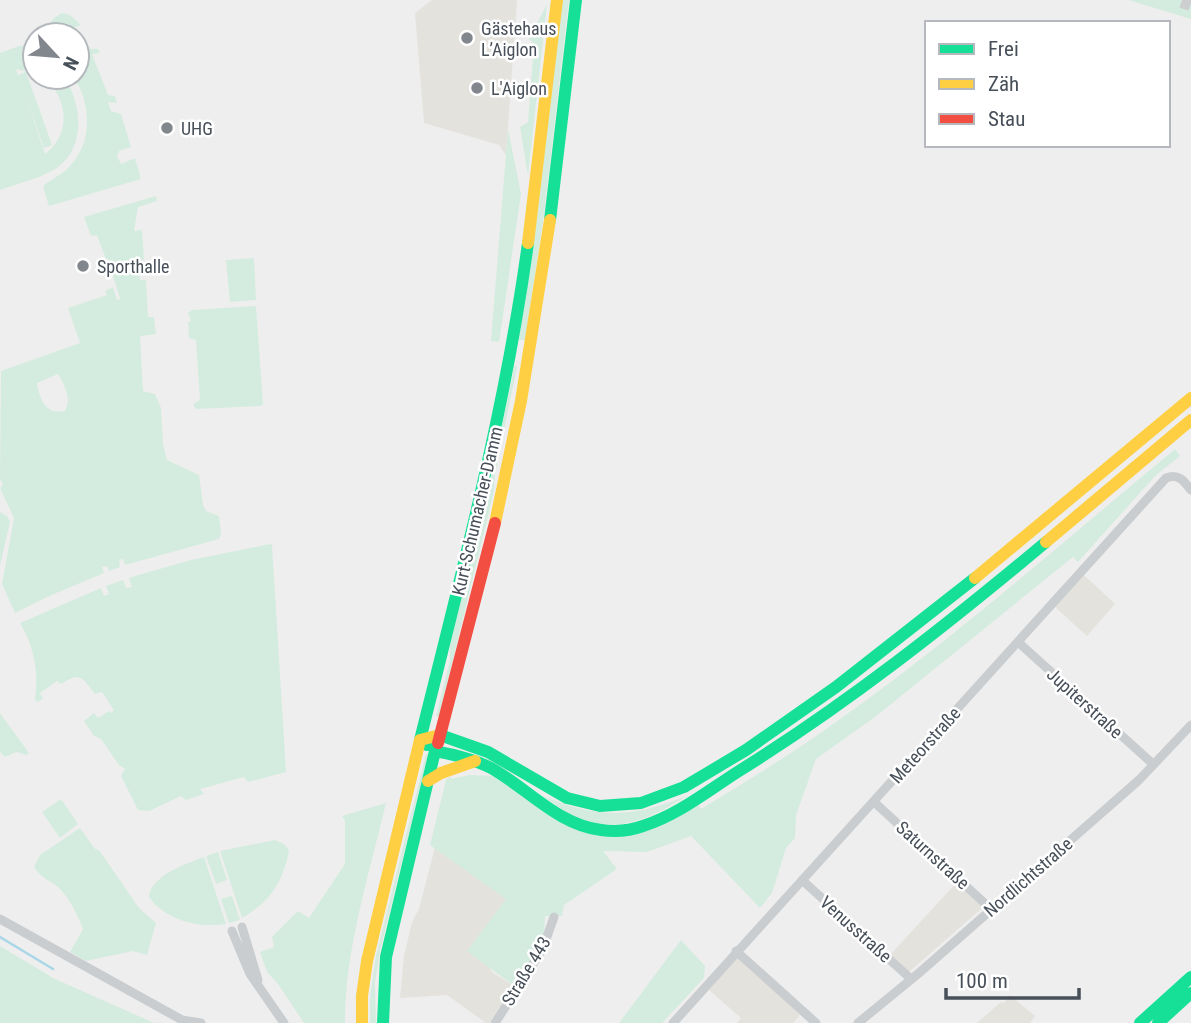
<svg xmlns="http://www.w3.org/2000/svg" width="1191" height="1023" font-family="'Roboto Condensed',sans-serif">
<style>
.commercial{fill:#e4e2dc}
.green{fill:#d4ecdf;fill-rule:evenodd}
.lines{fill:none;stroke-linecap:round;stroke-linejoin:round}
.stream{stroke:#aad7e8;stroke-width:2.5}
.highway-tunnel{stroke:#cdced0;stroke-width:16;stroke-dasharray:16 8;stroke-linecap:butt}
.street{stroke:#cacdcf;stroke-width:9}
.fast{stroke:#16e098;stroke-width:12}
.slow{stroke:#ffcf43;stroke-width:12}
.jam{stroke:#f24e42;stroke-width:12}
.poi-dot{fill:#82878d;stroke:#fff;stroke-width:2.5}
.labels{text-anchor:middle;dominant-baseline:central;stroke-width:5;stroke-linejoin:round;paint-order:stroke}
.poi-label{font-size:18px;fill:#474f59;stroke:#fff;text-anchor:start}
.street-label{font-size:18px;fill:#474f59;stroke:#fff}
</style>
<rect width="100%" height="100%" fill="#efeeee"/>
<!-- commercial -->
<path class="commercial" d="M432,0H517L506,155L499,145L424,123L415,13Z
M1084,575L1115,604L1087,636L1055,607Z
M435,847L506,899L487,964L492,972L514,986L489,1023H486L447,995L400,998L404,956L412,922L419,909Z
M957,882L981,905V909L909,972L890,955Z
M738,957L800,1015L793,1023H737L741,1018L709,990Z
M1010,995L1035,1016L1030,1023H977L1001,1002L1004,1003Z"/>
<!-- green -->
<path class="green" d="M562,0H569L543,222L525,340H518Z
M1128,0H1191V19Z
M547,4L528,176L520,127L528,122L534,44L529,39Z
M62,13L70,15L81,25L73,28L91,49H98L100,53L92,54L108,95L115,96L117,103L108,102L111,111L121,114L131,147L119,151L117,156L121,164L135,158L141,179L49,206L43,186C51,179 62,175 70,166C93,142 91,104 74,77H77V35H40L55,17Z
M19,46H26L35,51V73L16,69L18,75L26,72L52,145L44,148L25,94L45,154C72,134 68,97 43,77L65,78C82,105 86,147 57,168C40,179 18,183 0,190V53Z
M508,129L521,194L499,342L491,341Z
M156,196L157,201L138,207L134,231L142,230L144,260H139L140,280H146L148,317H154L156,334L140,336L143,391L155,394L161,408L163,444L167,460L199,475L203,505L206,511L219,516L221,534L219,539L125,565L123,559L119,560L120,567L109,571L107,566L102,567L104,573L47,597L15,613L2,584L14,518L0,488L3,484L0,479L1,371L80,343L68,308L107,295L105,291L113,287L117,300L120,299L108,259H106L97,235L91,236L84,217ZM58,374C65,386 72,399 65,411C45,415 40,399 37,383Z
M254,258L256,300L230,302L226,260Z
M256,306L263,404L261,406L196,409L193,404L200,400L196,340L189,338L188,322L191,321L188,313L192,310Z
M515,365L517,367L495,474L494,491L439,717L436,716L450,660V646L492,473Z
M1175,449L1180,456L1155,476L1078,562L1073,557L875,717L816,759L796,815L795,838L786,848L772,893L760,908L691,836L647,852L603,851L617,869L564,905L562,916H545L544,939L514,986L467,951L506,899L430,845L446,780L450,777L452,779L469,775L494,776L597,836L697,803L701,809C742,784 783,759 822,732C946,646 1059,545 1175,449Z
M0,512L7,516L10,522L0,566Z
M270,544L272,545L286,772L248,782L244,777L200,789L204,794L186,800L181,796L149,811L138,810L121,776L125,769L119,765L101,739L94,736L84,721L94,713L98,718L109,711L111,713L114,710L102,692L95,694C82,678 81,671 61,684L57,681L40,693L43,699L37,702L35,699C39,671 34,647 20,623L101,588L104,596L109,594L106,586L123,580L126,588L132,587L129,578L135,576L191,560Z
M0,713L29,753L26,755L16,752L5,757L0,752Z
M426,754L428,755L380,951L375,983L376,1023H370V997L376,956Z
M688,795C655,816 625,832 585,821C571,818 556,804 543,796C596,819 635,818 688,795Z
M61,799L78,824L60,838L42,812Z
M386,803C369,875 345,949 345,1023H304L278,984L267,972L260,952L274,947L272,937L298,911L309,918L345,864V821L342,816Z
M80,828L95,849L99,850L139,908L156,923L147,955L133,951L86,961L70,952L83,929C77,914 71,901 60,889C51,880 41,879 34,867L40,855Z
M275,840L284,844L289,850C284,881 269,903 242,918L220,851Z
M218,852L227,880L216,884L206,856Z
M204,857L226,924C199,928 166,921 149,897C151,875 186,864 204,857Z
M232,896L240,920L229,923L221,899Z
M681,940L705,966L704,978L662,1023H619Z
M0,946L55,979L154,1023H0Z"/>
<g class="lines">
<!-- stream -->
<path class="stream" d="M0,937L53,969"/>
<!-- highway-tunnel -->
<path class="highway-tunnel" d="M1182,0L1191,3"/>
<!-- street -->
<path class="street" d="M1018,642L1153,764
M874,802L991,909
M802,880L911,979
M0,919L182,1020L201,1023
M242,927L258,980
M232,931L250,974L284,1023
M736,951L816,1023
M495,1023L543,948L554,917
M673,1023L1166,478C1178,473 1184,481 1191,490
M858,1023L919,973L1139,780L1191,725"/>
<!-- fast -->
<path class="fast" d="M550,220L576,0
M440,735L488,752L567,798L600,806L641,803L684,787L746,750L836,687L975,578
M427,745L420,740C461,575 505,412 528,243
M435,751C454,755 474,759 491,768C527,788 558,825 601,830C615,832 629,831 643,826C678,815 709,790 739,771C848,703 948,624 1046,542
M383,1023L386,957L435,751
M1140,1023L1191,977
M1158,1023L1191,993"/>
<!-- slow -->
<path class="slow" d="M528,243L557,0
M495,523L521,401L550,220
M1046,542L1191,420
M975,578L1191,398
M428,781L441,773L475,761
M362,1023V996L367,961L420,740L440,735"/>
<!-- jam -->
<path class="jam" d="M438,743L495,523"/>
</g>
<!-- markers -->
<g class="poi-dot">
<circle cx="467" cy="38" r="7"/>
<circle cx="477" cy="88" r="7"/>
<circle cx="167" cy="128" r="7"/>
<circle cx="83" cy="266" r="7"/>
</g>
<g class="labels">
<!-- poi labels -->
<g class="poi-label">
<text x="481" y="28">Gästehaus<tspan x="481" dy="21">L’Aiglon</tspan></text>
<text x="491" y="88">L'Aiglon</text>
<text x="181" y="128">UHG</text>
<text x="97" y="266">Sporthalle</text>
</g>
<!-- street labels -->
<g class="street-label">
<text transform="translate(477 511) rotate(-77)">Kurt-Schumacher-Damm</text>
<text transform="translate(1085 703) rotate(42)">Jupiterstraße</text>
<text transform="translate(925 745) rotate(-48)">Meteorstraße</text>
<text transform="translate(933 855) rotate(42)">Saturnstraße</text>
<text transform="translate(1028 877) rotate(-41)">Nordlichtstraße</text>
<text transform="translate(856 929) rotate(42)">Venusstraße</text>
<text transform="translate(526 971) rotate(-59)">Straße 443</text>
</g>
</g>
<!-- legend -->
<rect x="925" y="21" width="245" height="126" fill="#ffffff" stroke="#b5b9bd" stroke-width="2"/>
<rect x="939" y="44" width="35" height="10" fill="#16e098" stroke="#b5b9bd" stroke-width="2"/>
<text x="988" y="56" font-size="21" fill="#474f59">Frei</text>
<rect x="939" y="79" width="35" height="10" fill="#ffcf43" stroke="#b5b9bd" stroke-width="2"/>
<text x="988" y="91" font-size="21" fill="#474f59">Zäh</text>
<rect x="939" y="114" width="35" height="10" fill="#f24e42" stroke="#b5b9bd" stroke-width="2"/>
<text x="988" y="126" font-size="21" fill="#474f59">Stau</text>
<!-- north arrow -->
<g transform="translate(56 56) rotate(116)"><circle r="33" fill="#ffffff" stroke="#b5b9bd" stroke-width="2"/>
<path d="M0-5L12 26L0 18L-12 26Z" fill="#82878d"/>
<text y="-10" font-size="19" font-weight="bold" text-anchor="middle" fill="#474f59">N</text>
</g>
<!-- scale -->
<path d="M946 988v10h133v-10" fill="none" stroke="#474f59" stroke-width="3.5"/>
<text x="956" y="988" font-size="21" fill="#474f59" stroke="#ffffff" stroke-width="5" paint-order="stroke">100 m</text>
</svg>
